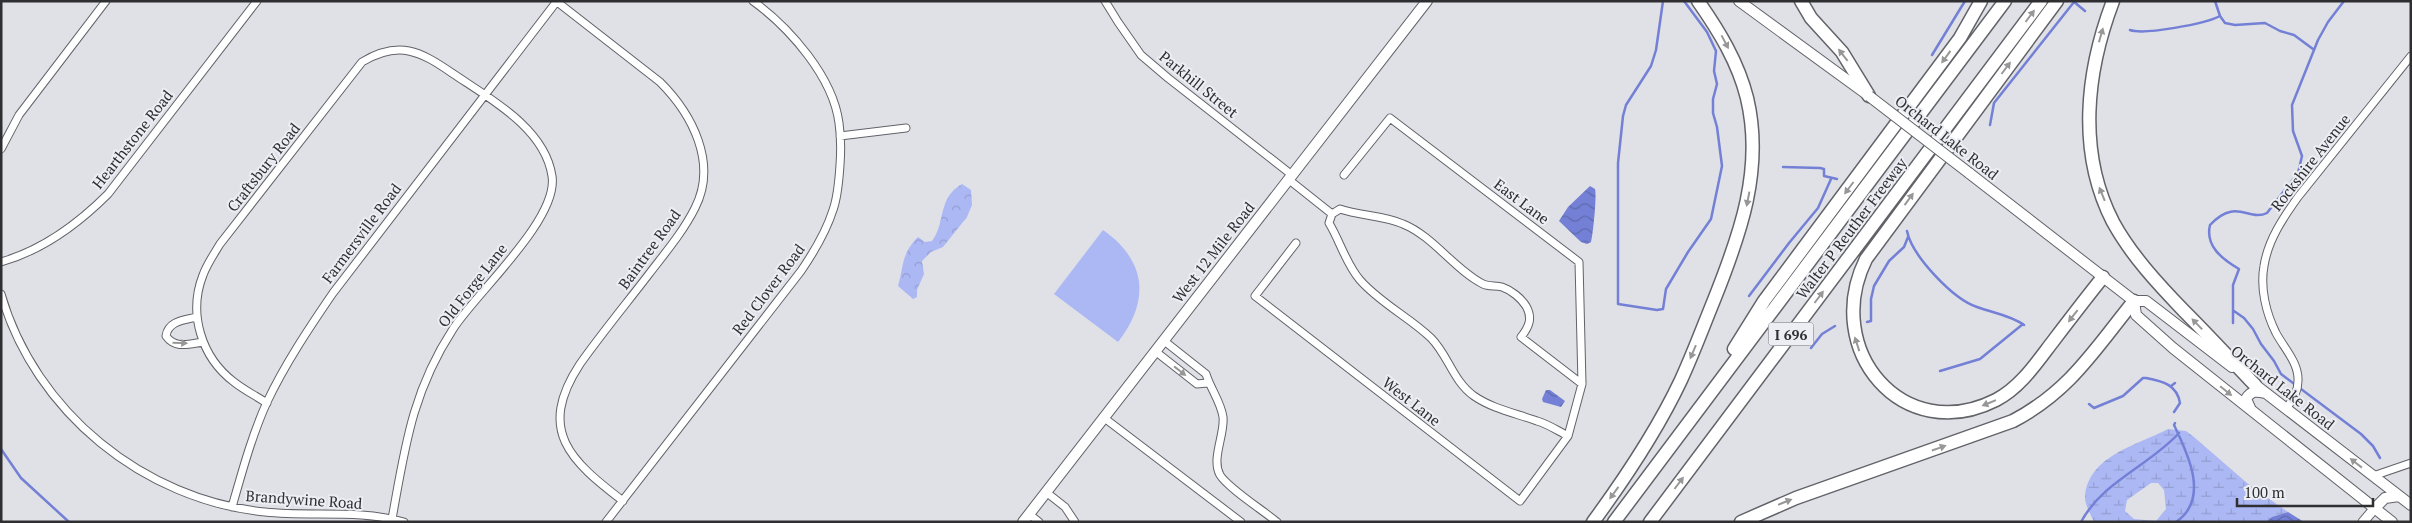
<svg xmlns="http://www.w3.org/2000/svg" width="2412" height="523" font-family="'PT Serif',serif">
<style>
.forest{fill:url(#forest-crowns)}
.wetland{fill:url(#wetland-marsh);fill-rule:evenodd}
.garden{fill:#acb8f4}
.water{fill:url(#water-waves)}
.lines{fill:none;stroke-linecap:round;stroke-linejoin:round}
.stream{stroke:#7380d5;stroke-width:2.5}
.minor-casing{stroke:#616368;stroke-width:9}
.tertiary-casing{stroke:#616368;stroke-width:11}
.secondary-casing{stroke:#616368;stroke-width:12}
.motorway-casing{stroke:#616368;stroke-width:15}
.minor{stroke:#fff;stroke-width:7}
.tertiary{stroke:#fff;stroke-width:9}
.secondary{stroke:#fff;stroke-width:10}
.motorway{stroke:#fff;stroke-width:12}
.secondary-bridge-casing{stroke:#616368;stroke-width:12;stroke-linecap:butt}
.secondary-bridge{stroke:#fff;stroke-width:10}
.oneway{fill:#979798}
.labels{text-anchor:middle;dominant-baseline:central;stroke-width:4;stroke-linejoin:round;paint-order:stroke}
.shield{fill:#eceef4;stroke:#68686c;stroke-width:1}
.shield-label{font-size:14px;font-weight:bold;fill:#2f2f32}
.street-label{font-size:15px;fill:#2f2f32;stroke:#eceef4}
</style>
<defs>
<pattern id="forest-crowns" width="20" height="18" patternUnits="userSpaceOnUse" patternTransform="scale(1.25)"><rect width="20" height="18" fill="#acb8f4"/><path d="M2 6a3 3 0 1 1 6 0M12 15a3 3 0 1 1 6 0" fill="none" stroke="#949ed2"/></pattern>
<pattern id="wetland-marsh" width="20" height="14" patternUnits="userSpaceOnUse" patternTransform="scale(1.25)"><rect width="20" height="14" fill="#acb8f4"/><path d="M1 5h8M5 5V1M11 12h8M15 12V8" fill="none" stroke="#949ed2"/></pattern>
<pattern id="water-waves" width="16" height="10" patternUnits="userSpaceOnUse" patternTransform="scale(1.25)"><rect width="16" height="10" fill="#7380d5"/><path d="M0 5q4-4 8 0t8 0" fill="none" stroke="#5f69ad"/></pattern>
</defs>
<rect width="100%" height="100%" fill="#dfe1e7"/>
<!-- forest -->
<path class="forest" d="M962,184L971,190L972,205L967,217L943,247L931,252L922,261L924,274L917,290V297L913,299L898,286C904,266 901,254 918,237L925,242L932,241C946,223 937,198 962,184Z"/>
<!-- wetland -->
<path class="wetland" d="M2168,429L2186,431L2194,437L2247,483L2288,512L2273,517L2266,522H2094C2091,515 2084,503 2085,496C2089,455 2138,445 2168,429ZM2151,483H2158L2164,490L2166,509L2156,521L2134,519L2125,511L2127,500Z"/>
<!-- garden -->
<path class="garden" d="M1103,230C1147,261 1150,301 1118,342L1054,294Z"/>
<!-- water -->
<path class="water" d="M1590,186L1595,189C1597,195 1593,235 1591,242L1587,244L1581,242L1559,221L1568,207Z
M1546,390H1550L1565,401L1561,407L1543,402L1542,399Z
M2288,512L2304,522H2266L2272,517Z"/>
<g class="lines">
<!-- stream -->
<path class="stream" d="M1663,1L1656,50L1651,66L1626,105L1623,116L1618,163V304L1657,310L1663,309L1666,289L1688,252L1711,219L1722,166L1717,127L1713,113V99L1717,84L1714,71L1716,51L1707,32L1684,1
M2073,1L2085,11
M2215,1L2220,16L2225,23L2235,25L2265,23L2280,31L2294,35L2313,49
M2130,30C2144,35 2205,24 2220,16
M1932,55L1965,1
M1990,125L1994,103L2074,2
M1783,167L1820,168L1824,169V176L1837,179
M1907,231C1912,256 1953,299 1977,307C1993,313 2010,315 2024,325
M1749,296L1789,243L1818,208L1831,179
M2234,311L2244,318L2253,329L2261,344L2274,361L2281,374L2361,434L2373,446L2380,458
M1867,322L1871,321V299L1874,286L1889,261L1904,247L1908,237
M2233,323V285L2239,269C2222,259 2205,246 2210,225C2236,197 2249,222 2267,213L2298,173L2302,156L2293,131L2292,105L2318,40L2328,22L2344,1
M1811,348L1822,334L1835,326
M1940,371L1980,359L2023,324
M2171,386L2175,383
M2089,404L2094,408L2123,396L2143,378H2146C2163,381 2177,385 2180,403L2174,412
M2175,423L2174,425C2188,454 2210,499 2176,522
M1,449L21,478L69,522
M2081,522C2103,481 2149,466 2179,433"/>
<defs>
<path id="minor" d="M556,1L660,82C692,114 718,163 695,208C683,232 665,253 649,274C626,304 602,333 580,364C536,431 571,461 623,501
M1105,1L1118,22L1141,55L1168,78L1292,175
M840,136L906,128
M1,149L19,115L106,1
M1288,179L1332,214
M1332,214L1329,223C1340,241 1346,264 1360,280C1380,303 1409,317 1431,338C1448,355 1453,381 1474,396C1493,409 1515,413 1537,421C1548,424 1558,431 1568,436
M1332,214L1340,209C1360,216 1383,215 1403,224C1433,236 1455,270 1483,284C1489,287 1496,285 1502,287C1511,290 1521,298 1526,306C1533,318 1529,327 1521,337L1582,384
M1296,243L1255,296L1520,501L1568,436L1582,384L1579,262L1390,118L1344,175
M1,262C43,250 78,224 108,194L257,1
M1,294C35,412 144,500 265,512C310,517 359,509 404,522
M197,317C184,320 168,321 166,336C175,349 189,344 203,342
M1163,340L1206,374C1210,388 1221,402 1223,417C1225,434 1211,459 1220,475C1228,488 1264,511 1277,522
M1155,351L1197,384L1207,383
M267,403C256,396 244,390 234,382C201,357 188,313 203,275C207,264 214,254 220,244L362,62C399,40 420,51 452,73C489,98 545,128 552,176C559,219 476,293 453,329C412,392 405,447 392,519
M2286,409C2292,400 2298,393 2298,381C2299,363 2284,348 2276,333C2266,313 2260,288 2264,266C2268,240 2283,218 2298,197L2411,56
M1103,417L1241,522
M2373,476L2411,463
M1046,492L1065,507L1075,522
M232,507C242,472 252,435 267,402C285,364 309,328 333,293L557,1
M1029,514L1039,522
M606,522L801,271C814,252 826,232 833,210C838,196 839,180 840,165C841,151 841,137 839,123C833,77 790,28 753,1"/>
<path id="tertiary" d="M2363,522L2374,509"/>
<path id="secondary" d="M1739,1L1865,93
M1969,173L2134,301H2146L2232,367
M2134,301L2136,315L2173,348L2392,522
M2249,380L2411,505
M2251,410L2246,399C2251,390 2257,391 2265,393
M2374,509L2385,498L2399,496
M1023,522L1427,1"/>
<path id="motorway" d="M1801,1L1811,18L1842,52L1869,96
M2057,1L1866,259C1821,350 1903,447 1996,400C2021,387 2037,362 2054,340C2070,319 2086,298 2103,277
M2113,1C2086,72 2077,152 2113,222C2131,255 2158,284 2184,311C2208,335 2231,360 2255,385
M1734,349L1764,301L1960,38L1981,1
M1593,522C1626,477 1657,431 1681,380C1693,354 1703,327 1714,300C1740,235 1764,169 1747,98C1738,62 1719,31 1698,1
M1614,522L2005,1
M1650,522L2041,1
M1741,522L1796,498L2013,421C2070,391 2095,349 2134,301"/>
</defs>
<!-- minor casing -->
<use href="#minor" class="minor-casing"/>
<!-- tertiary casing -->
<use href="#tertiary" class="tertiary-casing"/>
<!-- secondary casing -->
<use href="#secondary" class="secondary-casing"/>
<!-- motorway casing -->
<use href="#motorway" class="motorway-casing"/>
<!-- minor -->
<use href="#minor" class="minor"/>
<!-- tertiary -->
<use href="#tertiary" class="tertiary"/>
<!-- secondary -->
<use href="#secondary" class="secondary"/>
<!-- motorway -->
<use href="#motorway" class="motorway"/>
<defs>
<path id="secondary-bridge" d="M1869,96L1969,173"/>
</defs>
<!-- secondary-bridge casing -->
<use href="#secondary-bridge" class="secondary-bridge-casing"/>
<!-- secondary-bridge -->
<use href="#secondary-bridge" class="secondary-bridge"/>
</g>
<!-- one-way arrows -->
<defs><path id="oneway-solid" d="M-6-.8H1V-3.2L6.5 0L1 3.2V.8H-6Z" transform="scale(1.25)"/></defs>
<g class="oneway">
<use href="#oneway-solid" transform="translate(2030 16) rotate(-53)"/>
<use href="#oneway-solid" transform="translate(2101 35) rotate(-74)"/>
<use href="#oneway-solid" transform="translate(1725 42) rotate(62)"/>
<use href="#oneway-solid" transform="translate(1843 55) rotate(-128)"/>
<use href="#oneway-solid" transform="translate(1946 57) rotate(126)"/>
<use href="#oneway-solid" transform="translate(2006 68) rotate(-53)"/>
<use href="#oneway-solid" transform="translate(1849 188) rotate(127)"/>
<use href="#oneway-solid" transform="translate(2102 194) rotate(-112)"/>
<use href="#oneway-solid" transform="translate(1748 199) rotate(101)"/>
<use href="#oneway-solid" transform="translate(1909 199) rotate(-54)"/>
<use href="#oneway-solid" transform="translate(1819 297) rotate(-53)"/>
<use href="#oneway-solid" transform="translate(2073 316) rotate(128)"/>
<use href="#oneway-solid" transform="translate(2197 324) rotate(-134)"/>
<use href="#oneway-solid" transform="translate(180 343) rotate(2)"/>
<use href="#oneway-solid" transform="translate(1857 344) rotate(-108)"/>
<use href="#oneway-solid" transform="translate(1693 352) rotate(113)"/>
<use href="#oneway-solid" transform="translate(1180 371) rotate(38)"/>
<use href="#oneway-solid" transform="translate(2226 391) rotate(39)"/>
<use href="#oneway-solid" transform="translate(1989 403) rotate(158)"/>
<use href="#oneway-solid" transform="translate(1939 448) rotate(-19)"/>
<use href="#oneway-solid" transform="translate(2356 463) rotate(-142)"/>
<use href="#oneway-solid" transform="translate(1679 483) rotate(-53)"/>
<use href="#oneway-solid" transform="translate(1614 493) rotate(126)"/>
<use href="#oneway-solid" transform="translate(1785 502) rotate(-22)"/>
</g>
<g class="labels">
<!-- shield labels -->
<rect class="shield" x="1768.5" y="322.5" width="45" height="23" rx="4"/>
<g class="shield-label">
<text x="1791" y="334">I 696</text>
</g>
<!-- street labels -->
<g class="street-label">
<text transform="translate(1199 84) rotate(39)">Parkhill Street</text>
<text transform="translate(1947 137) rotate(38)">Orchard Lake Road</text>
<text transform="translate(132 139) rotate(-52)">Hearthstone Road</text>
<text transform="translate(2310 162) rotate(-52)">Rockshire Avenue</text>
<text transform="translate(263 167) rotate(-52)">Craftsbury Road</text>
<text transform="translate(1522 201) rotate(37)">East Lane</text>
<text transform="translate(1851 228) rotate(-53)">Walter P Reuther Freeway</text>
<text transform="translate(361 233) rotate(-53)">Farmersville Road</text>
<text transform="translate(649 249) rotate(-54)">Baintree Road</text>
<text transform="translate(1213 252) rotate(-52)">West 12 Mile Road</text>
<text transform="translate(472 285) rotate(-52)">Old Forge Lane</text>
<text transform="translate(768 289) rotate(-53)">Red Clover Road</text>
<text transform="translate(2283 387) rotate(38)">Orchard Lake Road</text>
<text transform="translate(1412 401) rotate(38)">West Lane</text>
<text transform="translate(304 499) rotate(4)">Brandywine Road</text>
</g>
</g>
<!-- border -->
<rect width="2412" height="523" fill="none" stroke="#2f2f32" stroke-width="5"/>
<!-- scale -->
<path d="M2237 498v8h136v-8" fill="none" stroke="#2f2f32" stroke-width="2.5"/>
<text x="2244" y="498" font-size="15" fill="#2f2f32" stroke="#eceef4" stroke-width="4" paint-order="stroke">100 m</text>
</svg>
